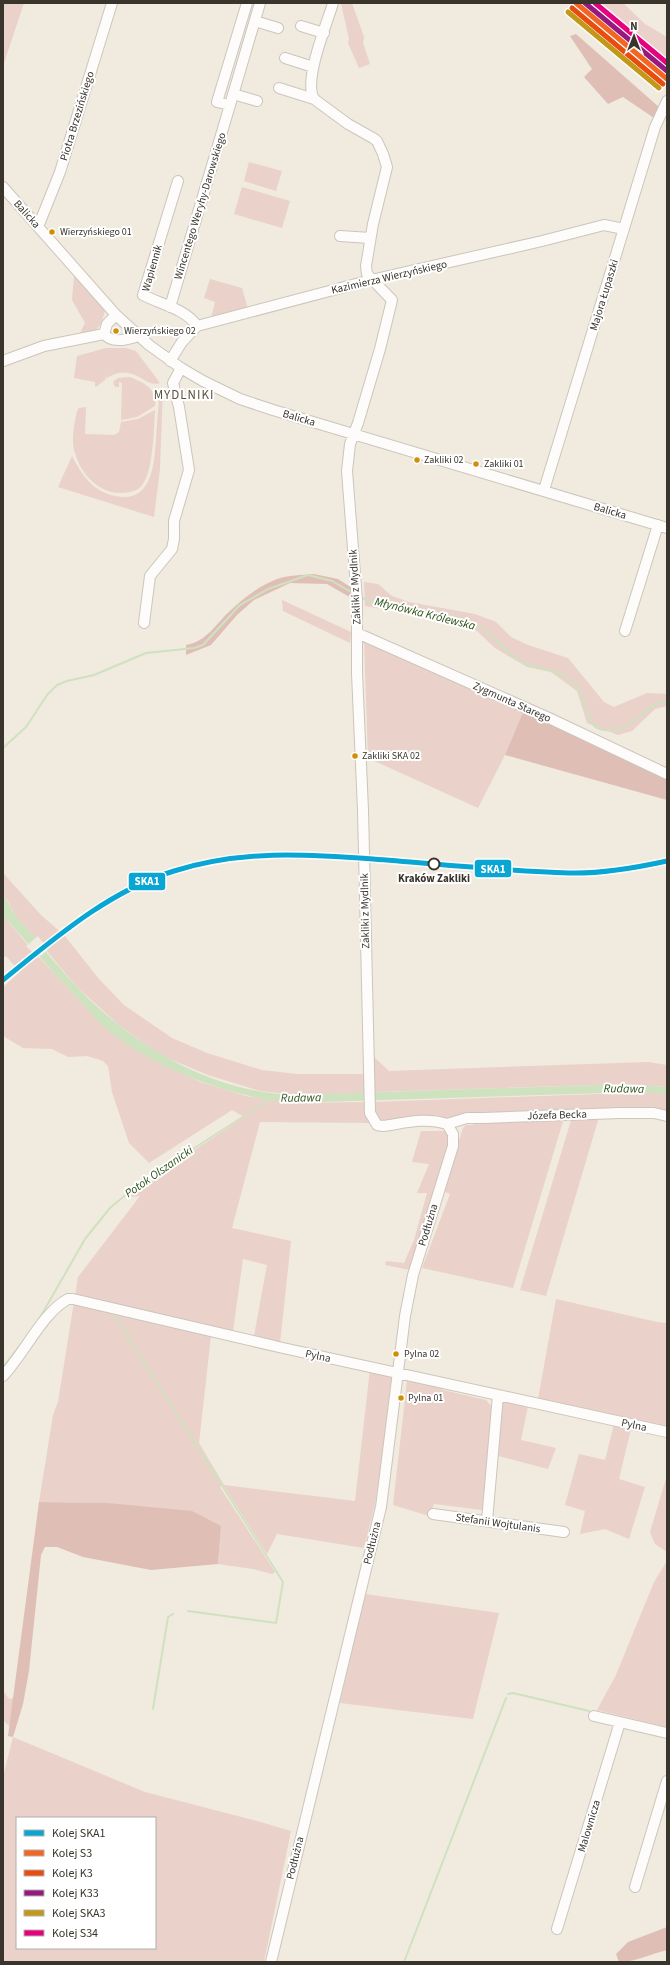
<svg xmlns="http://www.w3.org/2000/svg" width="670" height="1965" font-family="'Source Sans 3',sans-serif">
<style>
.green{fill:#ead1c9;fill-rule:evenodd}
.forest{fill:#dfbeb6}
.water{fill:#cfe2c0}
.pier{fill:#f1eade}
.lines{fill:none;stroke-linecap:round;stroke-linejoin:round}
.stream{stroke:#cfe2c0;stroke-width:2}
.minor-casing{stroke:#cbc5bc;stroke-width:12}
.minor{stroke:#fdfcfa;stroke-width:10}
.rail-1-casing{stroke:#fff;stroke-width:8}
.rail-2-casing{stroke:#fff;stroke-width:8}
.rail-3-casing{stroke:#fff;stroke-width:8}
.rail-4-casing{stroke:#fff;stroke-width:8}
.rail-5-casing{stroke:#fff;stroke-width:8}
.rail-6-casing{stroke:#fff;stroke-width:8}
.rail-1{stroke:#09a6d3;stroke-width:5}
.rail-2{stroke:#f26522;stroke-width:5}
.rail-3{stroke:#e84d0f;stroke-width:5}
.rail-4{stroke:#951a80;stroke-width:5}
.rail-5{stroke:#c39718;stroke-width:5}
.rail-6{stroke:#e5007d;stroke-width:5}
.bus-dot{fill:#d18f09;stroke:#fff;stroke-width:1.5}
.stop-dot{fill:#fff;stroke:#39342c;stroke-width:2}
.labels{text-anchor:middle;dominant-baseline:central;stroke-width:4;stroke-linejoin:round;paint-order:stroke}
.bus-label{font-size:10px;fill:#39342c;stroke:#fff;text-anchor:start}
.street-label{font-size:11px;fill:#39342c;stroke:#fff}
.stop-label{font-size:11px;font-weight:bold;fill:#39342c;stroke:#fff}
.water-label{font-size:12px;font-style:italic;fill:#2d5219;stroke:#fff}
.quarter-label{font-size:13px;letter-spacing:1px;fill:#5d5240;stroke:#fff}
.line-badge{stroke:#fff;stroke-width:1.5}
.badge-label{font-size:11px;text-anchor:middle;font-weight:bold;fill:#fff}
</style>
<rect width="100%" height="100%" fill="#f1eade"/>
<!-- green -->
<path class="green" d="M3,3H24L3,66Z
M341,3H352L364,37L363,43L370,64L359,68L348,43L349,39Z
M595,3H623L645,24L667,37V64Z
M249,162L282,171L276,191L244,181Z
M242,187L290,201L282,228L234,214Z
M74,276L105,310C100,330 98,331 79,335L85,323L72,300Z
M210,279L242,288L248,309L211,318L215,302L204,298Z
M106,348H126L136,351L160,383C145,389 134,361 107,378L105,376L106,379L96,387H95V382L74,378L77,356Z
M130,377C144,383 157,388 155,406L137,417L121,420L122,383L119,382V387H115L113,382L118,378Z
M163,388L160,469L154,517L58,487L72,456C82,475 92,491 115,496C152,504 154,465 156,440C157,425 158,411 159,397Z
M86,407L85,434L114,435L119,432L121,422L138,419L155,410C154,428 153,468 144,482C141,488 136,491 129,492C105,498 83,478 76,456C70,441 74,426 77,411L79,408Z
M364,582L378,584L392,596L409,602L475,614L496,622L511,637L528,645L568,658L604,702L614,707L647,693L667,694V706L655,709L632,731L618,735L587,723L577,691L551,672L527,667L495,648L477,631L450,620L389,607L381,609L365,606Z
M282,600L351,632L350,643L283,611Z
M364,640L523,712L505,755L478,808L368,758Z
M3,873L41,915L64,935L99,979L124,1005L172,1038L207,1053L262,1070L297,1074H367V1093L294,1095L260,1091L208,1075L160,1055L120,1026L76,986L36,938L16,917L7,900L3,896Z
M3,916L34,952L103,1025L148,1056L200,1082L246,1096L290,1103L367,1102L369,1123L260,1122L232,1228L291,1241L280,1343L254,1336L267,1265L243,1259L233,1331L212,1327L199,1443L224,1485L355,1501L370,1369L394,1374L375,1504L364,1548L277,1534L267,1554L223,1485L220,1487L275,1572L272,1574L253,1569L218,1564L221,1526L108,1503L39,1502L53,1415L58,1402L78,1277L140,1196L131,1197L130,1193L244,1117L232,1110L149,1163L129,1143L112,1092L108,1066L103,1061L87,1056L68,1057L52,1049L23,1048L3,1036V987L20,972L6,956L3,958Z
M374,1057L389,1071L648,1062L667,1065V1087L627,1084L373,1092Z
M653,1092L667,1094V1114L463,1117L384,1120H379L374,1114L373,1102Z
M572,1117H599L546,1296L520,1290Z
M564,1118L513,1288L422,1268L450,1194L443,1191L463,1128L466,1125H473L475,1122Z
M421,1131H444L449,1135L444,1165L410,1270L385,1265L386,1261L404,1263L414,1240L427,1193H417L429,1164L412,1162Z
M556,1299L657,1322L667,1323V1427L538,1399Z
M407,1381L438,1386L443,1390L486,1400L493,1408L482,1510L434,1504L429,1516L393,1505Z
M505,1401L528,1406L521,1440L556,1448L548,1469L498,1456L501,1406Z
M614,1424L631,1429L619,1479L645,1487L629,1539L605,1529L580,1534L585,1511L565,1505L579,1454L605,1460Z
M667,1475V1552L655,1544L650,1532Z
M667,1561V1727L597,1710L616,1675L654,1582Z
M365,1594L499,1613L473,1719L340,1703Z
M3,1691L9,1699L14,1698L9,1726L3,1720Z
M13,1737L145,1792L257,1821L291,1831L264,1962H3V1777ZM17,1818H155V1948H17Z"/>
<!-- forest -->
<path class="forest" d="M576,34L659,107L654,118L623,97L608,104L584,77L592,69L570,36Z
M314,574L338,579L352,588L353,599L327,584L290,583L254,600L237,615L211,645L186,655V645C208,641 216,623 231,610C243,598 261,585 277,579C288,575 302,575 314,574Z
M523,712L667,779V800L505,755Z
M39,1502L108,1503L192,1511L221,1526L218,1564L151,1570L83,1557L57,1547H45L41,1555L29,1671L23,1704L13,1737L8,1736Z
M667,1927V1950C651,1954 635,1962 619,1962L616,1954L628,1942Z"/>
<!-- water -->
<path class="water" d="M3,896C9,902 11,910 16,916C22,924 29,931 37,938C42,944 46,952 51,958C60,967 68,978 77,987C134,1046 210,1092 294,1095L627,1084L667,1087V1094L638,1092L290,1103C227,1096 151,1068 103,1026C94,1018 87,1008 78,999C52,972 28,943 3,916Z"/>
<!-- pier -->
<path class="pier" d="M38,936L48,950L38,958L26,946Z"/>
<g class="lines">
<!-- stream -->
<path class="stream" d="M360,597C371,603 386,605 398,607C423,611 459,614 480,627C497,637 506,655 524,663C541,671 560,669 574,683C585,693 586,723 597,728C629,740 640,705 667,701
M3,748L26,727L47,695L57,685L67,681L94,675L146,653L194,648L203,645L240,605L268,589L308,575L332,581L353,593
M113,1313L283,1582L276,1623L188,1611
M38,1321L85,1239L110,1208L140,1183L269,1100
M3,1367L21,1344
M508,1694L513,1693L589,1711
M153,1709L168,1617L173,1614
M404,1962L506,1698"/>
<defs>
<path id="minor" d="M247,3L217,102L230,105L260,3
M333,3C327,24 303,80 314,99L348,124L373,138L377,141L383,154L387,167L373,224L366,266L367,274L392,300L380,349L358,423L350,444L347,471L357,600V673L363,810L370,1113L377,1125L383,1126C405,1123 425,1117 447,1124
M255,21L278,28
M301,26L324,33
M285,58L313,67
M279,88L314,99
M233,94L257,101
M178,181L143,295C160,304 186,309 197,326
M3,187L116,315L149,345L181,368L203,381L240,399L273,410L667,528
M38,227L60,172L112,3
M340,236L370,238
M170,307L230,105
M116,315L107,324L104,334C112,344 127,340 138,336
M3,361L44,346L104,334
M170,361L182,342L197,326L371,280L542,241L604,225L624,229
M544,490L655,127L667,101
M144,623L150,576L172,549L174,539V521L189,470L179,407L173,383L181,368
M625,631L658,525
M357,633L549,718L667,774
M447,1124L467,1118H484L620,1113H654L667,1116
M3,1376C24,1354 43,1312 68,1299H73L283,1348L667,1432
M433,1514L564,1532
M487,1521L498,1395
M594,1716L667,1733
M635,1887L667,1781
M557,1929L620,1722
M271,1962L381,1507L405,1316L413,1275L453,1146V1134L447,1124"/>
</defs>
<!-- minor casing -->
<use href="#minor" class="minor-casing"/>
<!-- minor -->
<use href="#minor" class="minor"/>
<defs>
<path id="rail-1" d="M3,980C55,938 109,891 174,871C242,850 303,854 373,859C438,864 504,871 569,873C602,874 635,868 667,861"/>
<path id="rail-2" d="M576,3L667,79"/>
<path id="rail-3" d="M572,8L663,84"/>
<path id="rail-4" d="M585,3L667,71"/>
<path id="rail-5" d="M568,12L659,88"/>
<path id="rail-6" d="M595,3L667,63"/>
</defs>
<!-- rail-1 casing -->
<use href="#rail-1" class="rail-1-casing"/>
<!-- rail-2 casing -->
<use href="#rail-2" class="rail-2-casing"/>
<!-- rail-3 casing -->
<use href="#rail-3" class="rail-3-casing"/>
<!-- rail-4 casing -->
<use href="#rail-4" class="rail-4-casing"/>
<!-- rail-5 casing -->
<use href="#rail-5" class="rail-5-casing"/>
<!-- rail-6 casing -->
<use href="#rail-6" class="rail-6-casing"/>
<!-- rail-1 -->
<use href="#rail-1" class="rail-1"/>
<!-- rail-2 -->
<use href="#rail-2" class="rail-2"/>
<!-- rail-3 -->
<use href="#rail-3" class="rail-3"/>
<!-- rail-4 -->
<use href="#rail-4" class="rail-4"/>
<!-- rail-5 -->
<use href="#rail-5" class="rail-5"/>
<!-- rail-6 -->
<use href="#rail-6" class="rail-6"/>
</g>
<!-- markers -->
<g class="bus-dot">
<circle cx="52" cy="232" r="3.5"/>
<circle cx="116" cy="331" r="3.5"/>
<circle cx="417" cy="460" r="3.5"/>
<circle cx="476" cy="464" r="3.5"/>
<circle cx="355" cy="756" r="3.5"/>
<circle cx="396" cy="1354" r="3.5"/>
<circle cx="401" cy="1398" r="3.5"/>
</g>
<circle class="stop-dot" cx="434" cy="864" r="5.5"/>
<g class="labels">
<!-- bus labels -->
<g class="bus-label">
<text x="60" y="232">Wierzyńskiego 01</text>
<text x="124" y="331">Wierzyńskiego 02</text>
<text x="424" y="460">Zakliki 02</text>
<text x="484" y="464">Zakliki 01</text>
<text x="362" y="756">Zakliki SKA 02</text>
<text x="404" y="1354">Pylna 02</text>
<text x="408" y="1398">Pylna 01</text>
</g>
<!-- street labels -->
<g class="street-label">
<text transform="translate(77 116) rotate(-73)">Piotra Brzezińskiego</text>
<text transform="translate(200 206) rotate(-73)">Wincentego Weryhy-Darowskiego</text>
<text transform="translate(27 214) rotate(48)">Balicka</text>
<text transform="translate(152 268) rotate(-74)">Wapiennik</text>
<text transform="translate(389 277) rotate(-13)">Kazimierza Wierzyńskiego</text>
<text transform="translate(604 295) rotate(-73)">Majora Łupaszki</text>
<text transform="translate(299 418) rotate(17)">Balicka</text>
<text transform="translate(610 511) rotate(17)">Balicka</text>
<text transform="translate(355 587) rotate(-93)">Zakliki z Mydlnik</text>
<text transform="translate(512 702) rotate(24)">Zygmunta Starego</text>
<text transform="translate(365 911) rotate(-91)">Zakliki z Mydlnik</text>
<text transform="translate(557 1115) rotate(-2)">Józefa Becka</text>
<text transform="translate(428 1225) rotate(-73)">Podłużna</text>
<text transform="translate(318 1356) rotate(12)">Pylna</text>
<text transform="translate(634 1425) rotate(12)">Pylna</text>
<text transform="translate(498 1523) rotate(8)">Stefanii Wojtulanis</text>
<text transform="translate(372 1543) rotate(-76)">Podłużna</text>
<text transform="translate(589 1826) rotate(-73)">Malownicza</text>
<text transform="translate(295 1858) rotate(-76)">Podłużna</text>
</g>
<!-- stop labels -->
<g class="stop-label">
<text x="434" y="878">Kraków Zakliki</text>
</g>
<!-- water labels -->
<g class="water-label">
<text transform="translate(425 614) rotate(14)">Młynówka Królewska</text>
<text transform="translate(624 1089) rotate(1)">Rudawa</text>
<text transform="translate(301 1098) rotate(-1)">Rudawa</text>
<text transform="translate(159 1172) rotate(-35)">Potok Olszanicki</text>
</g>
<!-- quarter labels -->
<g class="quarter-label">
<text x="184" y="395">MYDLNIKI</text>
</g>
</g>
<g class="line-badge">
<rect x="474" y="859" width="38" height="19" rx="4" fill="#09a6d3"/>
<rect x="128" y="872" width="38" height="19" rx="4" fill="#09a6d3"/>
</g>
<g class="badge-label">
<text x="493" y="873">SKA1</text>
<text x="147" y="885">SKA1</text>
</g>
<!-- border -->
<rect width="670" height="1965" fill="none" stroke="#39342c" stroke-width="8"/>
<!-- legend -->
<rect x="16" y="1817" width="140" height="132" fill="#ffffff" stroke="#b0aeab"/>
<rect x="24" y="1830" width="20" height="6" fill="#09a6d3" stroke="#b0aeab"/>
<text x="52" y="1837" font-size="12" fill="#39342c">Kolej SKA1</text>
<rect x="24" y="1850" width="20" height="6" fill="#f26522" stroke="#b0aeab"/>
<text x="52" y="1857" font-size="12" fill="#39342c">Kolej S3</text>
<rect x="24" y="1870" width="20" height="6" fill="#e84d0f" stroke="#b0aeab"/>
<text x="52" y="1877" font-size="12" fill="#39342c">Kolej K3</text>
<rect x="24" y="1890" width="20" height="6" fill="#951a80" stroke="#b0aeab"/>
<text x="52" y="1897" font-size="12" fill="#39342c">Kolej K33</text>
<rect x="24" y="1910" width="20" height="6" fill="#c39718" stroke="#b0aeab"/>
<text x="52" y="1917" font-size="12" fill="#39342c">Kolej SKA3</text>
<rect x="24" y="1930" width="20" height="6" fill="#e5007d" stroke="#b0aeab"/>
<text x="52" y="1937" font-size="12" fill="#39342c">Kolej S34</text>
<!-- north arrow -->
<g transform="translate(634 36)" stroke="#ffffff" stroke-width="3" paint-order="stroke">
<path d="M0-3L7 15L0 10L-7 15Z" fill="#39342c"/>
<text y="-6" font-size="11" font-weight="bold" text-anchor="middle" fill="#39342c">N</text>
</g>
</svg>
